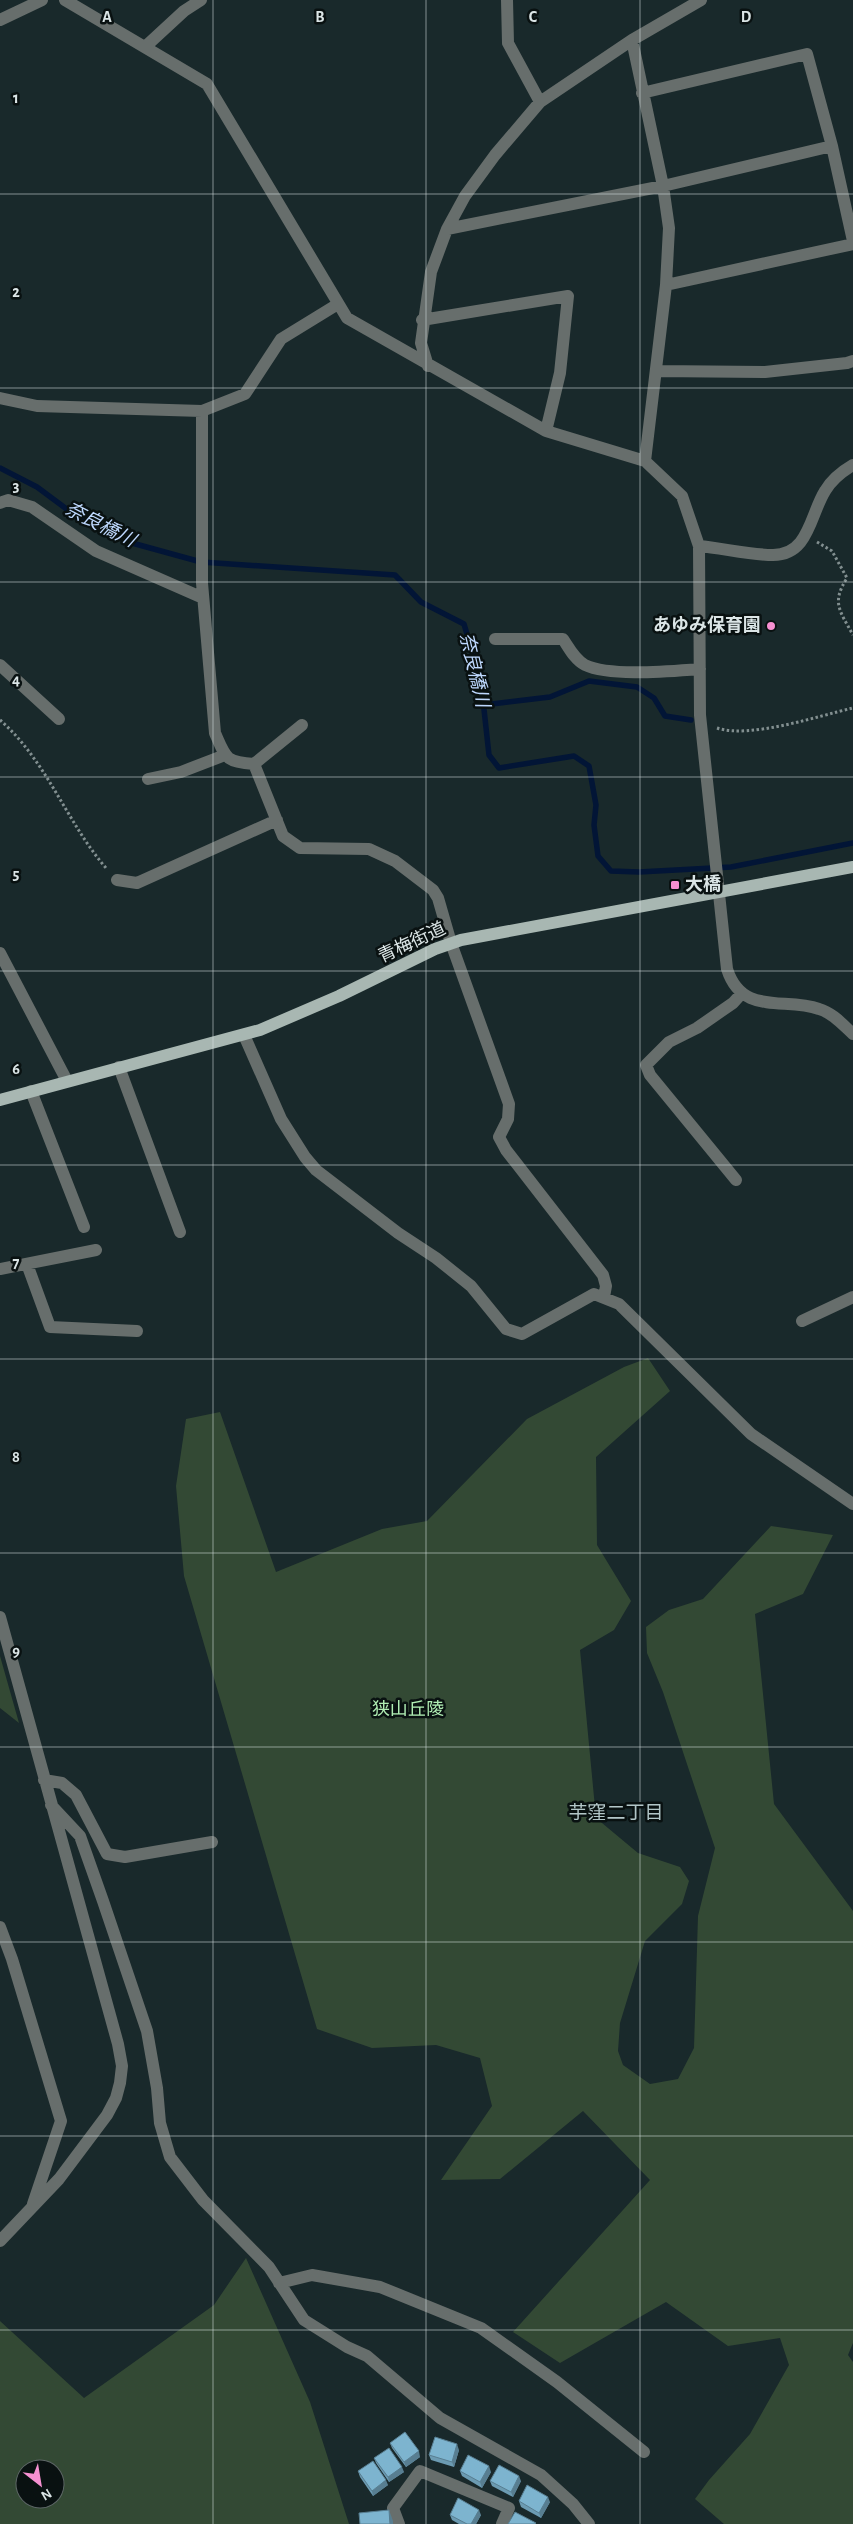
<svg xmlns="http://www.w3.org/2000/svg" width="853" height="2524" font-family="'Alegreya Sans','Noto Sans JP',sans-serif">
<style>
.green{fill:#334934;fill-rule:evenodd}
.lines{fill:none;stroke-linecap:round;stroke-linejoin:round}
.stream{stroke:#021536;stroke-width:5.5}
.path{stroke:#828f90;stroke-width:3;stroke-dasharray:2.5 2.5;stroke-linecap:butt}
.minor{stroke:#676e6c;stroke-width:12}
.major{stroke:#a8b7b2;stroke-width:12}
.wall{fill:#6c9bb2}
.shaded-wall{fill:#587e91}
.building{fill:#7db4cf;stroke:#587e91}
.grid{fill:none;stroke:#dbe5e6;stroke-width:1;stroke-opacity:0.55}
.poi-dot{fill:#f690d1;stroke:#091111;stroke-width:2}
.labels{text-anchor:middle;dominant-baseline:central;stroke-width:5;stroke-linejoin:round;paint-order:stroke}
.poi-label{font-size:18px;font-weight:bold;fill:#dbe5e6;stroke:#091111;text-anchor:end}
.street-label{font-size:18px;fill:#dbe5e6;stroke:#091111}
.park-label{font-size:18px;fill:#b0edb3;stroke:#091111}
.water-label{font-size:19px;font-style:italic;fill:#bed8fe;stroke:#091111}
.neighbourhood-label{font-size:19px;fill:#b2c6c8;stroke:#091111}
.grid-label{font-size:16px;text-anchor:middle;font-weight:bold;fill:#dbe5e6;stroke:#091111;stroke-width:5;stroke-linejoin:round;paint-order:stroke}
</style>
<rect width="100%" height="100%" fill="#19292b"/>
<!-- green -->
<path class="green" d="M648,1358L670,1391L596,1457L597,1545L631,1601L614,1630L580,1650L596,1818L638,1853L680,1867L689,1881L682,1904L645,1941L620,2023L618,2051L623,2065L650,2084L678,2079L694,2048L698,1916L715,1848L663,1692L647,1653L646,1627L669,1610L703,1599L771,1526L833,1535L803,1594L755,1614L774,1804L853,1911V2343L848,2355L853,2362V2524H724L695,2499L709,2480L750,2434L789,2365L780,2338L728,2346L666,2302L560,2363L513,2332L650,2180L583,2111L500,2179L441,2180L492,2106L480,2058L436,2045L372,2048L317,2029L184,1576L176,1486L186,1419L220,1412L276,1572L382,1529L427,1521L527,1419L624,1367Z
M0,1656L19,1723L0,1708Z
M246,2258L310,2402L349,2524H0V2321L84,2398L214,2305ZM25,2469H55V2499H25Z"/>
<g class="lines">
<!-- stream -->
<path class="stream" d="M0,468L37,487L76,516L132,543L201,562L395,575L421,602L464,624L481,682L489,755L499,768L574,756L589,766L596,805L594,825L598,856L611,871L639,872L731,867L853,843
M484,705L550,697L589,681L637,687L654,698L665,716L691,720"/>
<!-- path -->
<path class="path" d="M817,542L832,551L847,578C831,603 840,611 853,635
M0,720C47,761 67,823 106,868
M717,728C750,739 818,716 853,708"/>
<!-- minor -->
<path class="minor" d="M65,0L207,84L347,318L546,431
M507,0L508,43L540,102
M0,20L42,0
M632,40L663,186L669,228L666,285L645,461
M145,47L184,11L201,0
M642,93L807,54L832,146L853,241
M447,229L663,186L832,146
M666,285L853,244
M422,320L568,296L560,373L546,431L645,461L682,496L699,546L700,715L727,969C742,1016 784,997 819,1009C833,1013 843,1025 853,1034
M428,366L421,343L431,272L447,229L465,196L495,155L540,102L632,40L701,0
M656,371L765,372L847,363L853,361
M0,398L37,406L202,411L245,394L281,339L338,304
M202,411V583L215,733C226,758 225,762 254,764L283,836L300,848L369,849L395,861L433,890L438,898L451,943L509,1104L508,1119L499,1137L506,1150L603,1275L606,1286L604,1297
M0,503L8,500L32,507L96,551L203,598
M699,546C722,548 750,555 773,555C809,555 810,515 825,491C832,479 841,472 853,465
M495,639H563C569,648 575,660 585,665C610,677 671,671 700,669
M0,665L59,719
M254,764L302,725
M148,779L181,772L225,755
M117,880L137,883L277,820
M0,953L67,1081
M244,1035L281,1119L305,1157L316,1170L398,1233L436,1258L471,1286L506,1329L522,1334L594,1294L619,1304L751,1434L853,1504
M119,1067L180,1232
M31,1091L84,1227
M736,1180L650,1075L646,1065L669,1042L697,1028L733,1003L742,993
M27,1264L50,1327L137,1331
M0,1269L96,1250
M802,1321L853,1297
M0,1617L118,2044L122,2066L120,2083L116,2098L107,2115L59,2179L0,2241
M44,1780L62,1783L76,1795L107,1854L125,1857L212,1842
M51,1805L80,1836L103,1901L147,2031L157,2088L160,2123L170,2157L203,2200L269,2267L304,2320L347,2347L367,2356L440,2418L541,2475L573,2504L589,2524
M0,1927L12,1959L61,2121L33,2204
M279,2283L312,2275L380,2287L481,2328L557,2382L644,2452
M399,2524L393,2508L420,2471L509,2508L502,2524"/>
<!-- major -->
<path class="major" d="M0,1100L260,1030L339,996L435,949L461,940L853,867"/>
</g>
<!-- wall -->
<path class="wall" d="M390,2443L420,2457L406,2467L392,2448Z
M459,2450L454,2467L431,2460L429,2455Z
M374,2458L404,2472L389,2482L376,2463Z
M358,2471L388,2485L373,2496L360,2477Z
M460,2471L491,2472L482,2488L462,2476Z
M490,2481H521L513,2497L492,2486Z
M519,2501L550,2502L541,2518L521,2507Z
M450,2515H481L476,2524H459L452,2520Z"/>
<!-- shaded-wall -->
<path class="shaded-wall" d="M457,2444L459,2450L454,2467L452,2462Z
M419,2451L420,2457L406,2467L404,2462Z
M489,2466L491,2472L482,2488L480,2482Z
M402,2467L404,2472L389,2482L388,2477Z
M519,2476L521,2481L513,2497L511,2492Z
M386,2480L388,2485L373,2496L372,2491Z
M548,2497L550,2502L541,2518L539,2513Z
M389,2510L393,2521V2524H390Z
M479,2510L481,2515L476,2524H471Z"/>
<!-- building -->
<path class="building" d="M405,2432L419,2451L404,2462L390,2443Z
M435,2437L457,2444L452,2462L429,2455Z
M389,2448L402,2467L388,2477L374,2458Z
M468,2455L489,2466L480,2482L460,2471Z
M373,2461L386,2480L372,2491L358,2471Z
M499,2465L519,2476L511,2492L490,2481Z
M527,2485L548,2497L539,2513L519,2501Z
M458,2498L479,2510L471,2524H467L450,2515Z
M389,2510L390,2524H360L359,2513Z
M515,2512L536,2523L535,2524H508Z"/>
<!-- grid -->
<path class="grid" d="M213,0V2524M426,0V2524M640,0V2524M0,194H853M0,388H853M0,582H853M0,777H853M0,971H853M0,1165H853M0,1359H853M0,1553H853M0,1747H853M0,1942H853M0,2136H853M0,2330H853"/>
<!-- markers -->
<g class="poi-dot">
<circle cx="771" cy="626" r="5"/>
<rect x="670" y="880" width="10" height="10" rx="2.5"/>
</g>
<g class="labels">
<!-- poi labels -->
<g class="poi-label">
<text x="761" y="626">あゆみ保育園</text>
<text x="685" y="885" text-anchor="start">大橋</text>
</g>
<!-- street labels -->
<g class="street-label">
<text transform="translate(412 943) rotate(-25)">青梅街道</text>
</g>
<!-- park labels -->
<g class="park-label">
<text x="408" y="1710">狭山丘陵</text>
</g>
<!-- water labels -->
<g class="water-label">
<text transform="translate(100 525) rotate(27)">奈良橋川</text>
<text transform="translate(474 670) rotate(77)">奈良橋川</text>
</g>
<!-- neighbourhood labels -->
<g class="neighbourhood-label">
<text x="616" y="1813">芋窪二丁目</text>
</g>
</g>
<g class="grid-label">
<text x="107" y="22">A</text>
<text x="320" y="22">B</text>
<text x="533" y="22">C</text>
<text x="746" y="22">D</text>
<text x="16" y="103">1</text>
<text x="16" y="297">2</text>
<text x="16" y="491">3</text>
<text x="16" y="685">4</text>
<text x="16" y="879">5</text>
<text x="16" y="1074">6</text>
<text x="16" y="1268">7</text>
<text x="16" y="1462">8</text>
<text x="16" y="1656">9</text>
</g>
<!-- north arrow -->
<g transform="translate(40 2484) rotate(149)"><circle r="24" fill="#091111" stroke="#5d6666"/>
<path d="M0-4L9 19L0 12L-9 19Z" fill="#f690d1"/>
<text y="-8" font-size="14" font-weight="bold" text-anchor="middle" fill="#dbe5e6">N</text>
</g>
</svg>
